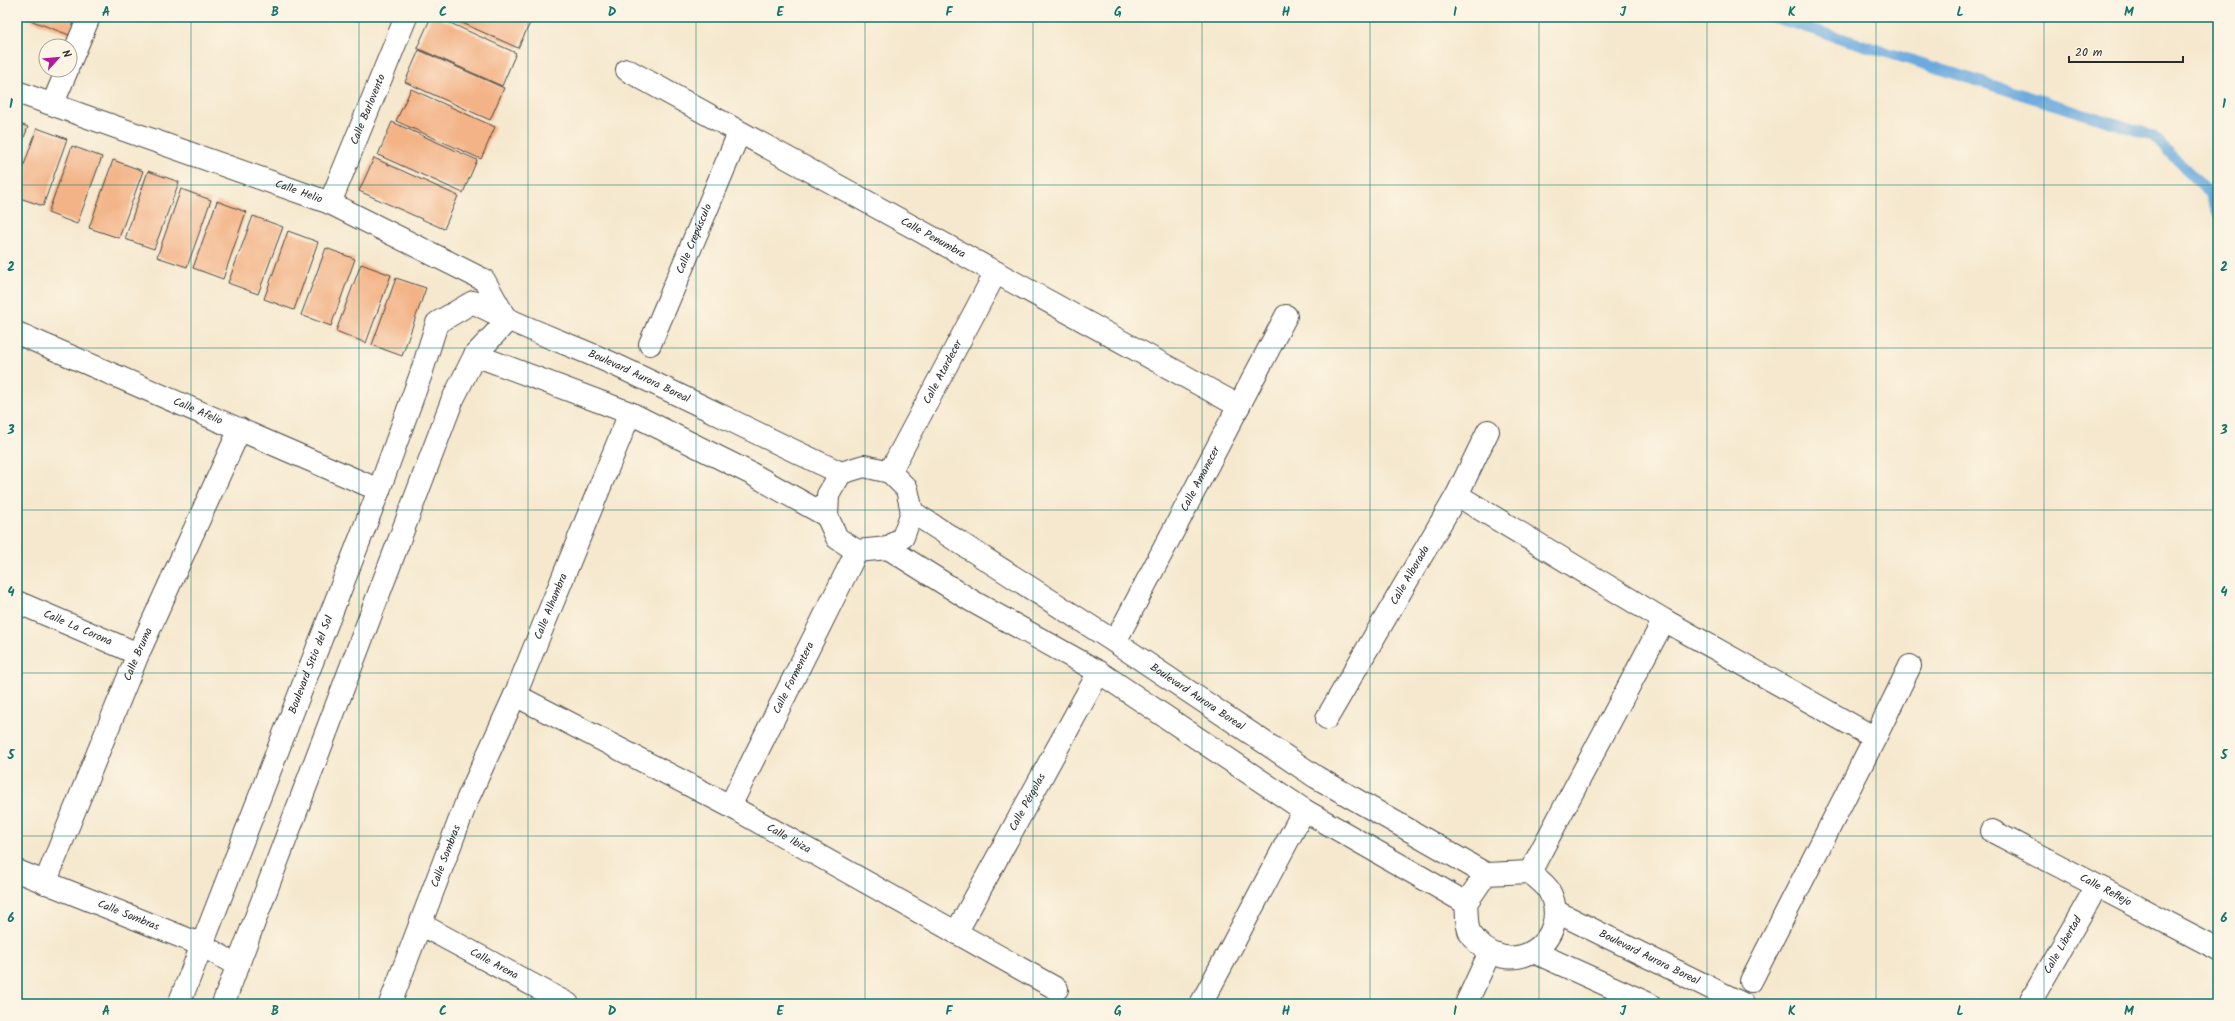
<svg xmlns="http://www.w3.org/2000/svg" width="2235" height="1021" font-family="Kalam,sans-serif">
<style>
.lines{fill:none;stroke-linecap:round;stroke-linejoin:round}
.stream{stroke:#6caade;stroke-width:11}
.building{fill:#f3b387}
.minor-casing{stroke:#494743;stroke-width:24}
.minor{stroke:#fff;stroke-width:22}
.grid{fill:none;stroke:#0f766e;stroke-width:1;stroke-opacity:0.55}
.labels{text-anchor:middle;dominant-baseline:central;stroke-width:3;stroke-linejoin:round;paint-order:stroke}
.street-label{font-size:11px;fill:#2b2b2b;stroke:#fcf5e5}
.neatline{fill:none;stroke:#0f766e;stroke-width:1.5}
.grid-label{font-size:13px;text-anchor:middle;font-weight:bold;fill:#0f766e}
</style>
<rect width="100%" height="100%" fill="#fcf5e5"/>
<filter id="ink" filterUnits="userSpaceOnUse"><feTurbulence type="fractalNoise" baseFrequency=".025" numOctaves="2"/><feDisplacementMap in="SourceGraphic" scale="8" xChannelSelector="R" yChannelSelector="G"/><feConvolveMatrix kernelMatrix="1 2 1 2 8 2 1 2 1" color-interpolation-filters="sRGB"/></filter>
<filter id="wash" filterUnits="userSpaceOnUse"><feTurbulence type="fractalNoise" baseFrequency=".012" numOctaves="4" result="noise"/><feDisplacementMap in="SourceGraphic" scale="16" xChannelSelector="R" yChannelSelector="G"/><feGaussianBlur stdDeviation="0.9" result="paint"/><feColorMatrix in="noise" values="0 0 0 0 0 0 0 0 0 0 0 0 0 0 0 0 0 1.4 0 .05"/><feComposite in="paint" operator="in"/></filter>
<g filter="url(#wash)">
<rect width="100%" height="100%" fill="#f5e8ce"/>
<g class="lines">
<!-- stream -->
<path class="stream" d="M1773,17L2152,135L2210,194L2218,213"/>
</g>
<g id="blocks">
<!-- building -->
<path class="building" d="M22,17H85L77,38Z
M431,17H437L516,53L502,86L417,48Z
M449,17H533L518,48Z
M419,50L504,88L490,120L405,82Z
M411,89L495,127L481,159L396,121Z
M392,122L477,160L463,193L378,155Z
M17,123L28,127L17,156Z
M37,128L67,139L43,206L17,197V185Z
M72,146L102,157L77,224L48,213Z
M374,158L458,196L444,229L359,191Z
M113,160L143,171L119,238L89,228Z
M148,171L179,182L154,249L125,239Z
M181,189L211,200L187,267L157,257Z
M217,201L246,212L223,279L193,268Z
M253,216L283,227L258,294L228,283Z
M288,231L318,242L294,310L264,299Z
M326,248L355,259L331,326L301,315Z
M361,264L391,275L366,343L336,331Z
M396,278L426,288L402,356L372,345Z"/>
</g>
</g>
<g filter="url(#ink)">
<use href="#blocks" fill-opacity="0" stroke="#494743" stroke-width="1"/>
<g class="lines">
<defs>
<g id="minor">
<path d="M70,62L89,17"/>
<path id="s1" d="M627,70L1239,406"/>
<path id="s2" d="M17,92L330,203L484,280L507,321L475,355"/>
<path d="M53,103L67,70"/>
<path id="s3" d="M330,203L406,17"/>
<path id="s4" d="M17,333L379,490"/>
<path id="s5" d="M650,344L739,133"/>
<path d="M864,466L890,472L907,489L912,512L903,537L888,548L857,551L837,538L827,516L828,495L841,473Z"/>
<path id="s6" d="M890,472L996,272"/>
<path d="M1457,495L1664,620L1875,738"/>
<path id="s7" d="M912,512L1115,642L1316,777L1486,874"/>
<path d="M888,548L972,601L1099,672L1304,810L1466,903"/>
<path id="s8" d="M17,602L138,654"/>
<path id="s9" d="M1115,642L1286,316"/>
<path id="s10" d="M515,695L730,806L1057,989"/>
<path id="s11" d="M1327,718L1457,495L1488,431"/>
<path id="s12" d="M730,806L857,551"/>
<path id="s13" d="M1992,831L2218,949"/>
<path id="s14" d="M17,871L202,945L238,966"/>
<path d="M1530,872L1664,620"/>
<path d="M1530,872C1535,877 1544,883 1548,889C1577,940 1507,988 1470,933C1466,926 1467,911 1466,903L1486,874Z"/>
<path id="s15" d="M45,883L138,654L240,429"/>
<path id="s16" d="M1555,911L1743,1004"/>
<path id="s17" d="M420,924L568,1004"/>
<path id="s18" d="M956,933L1099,672"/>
<path d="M1534,952L1649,1004"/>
<path d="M1751,981L1875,738L1910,666"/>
<path id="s19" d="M179,1004L379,490L421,374L437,323L473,302C517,326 564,342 609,362C687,398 763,437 841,473"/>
<path d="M223,1004L452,401L475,355L630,413L752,474L827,516"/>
<path id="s20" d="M390,1004L468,798L515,695L630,413"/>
<path d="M1201,1004L1304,810"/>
<path d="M1466,1004L1489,954"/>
<path id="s21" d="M2029,1004L2097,886"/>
</g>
</defs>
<!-- minor casing -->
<use href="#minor" class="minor-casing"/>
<!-- minor -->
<use href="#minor" class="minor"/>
</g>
</g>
<!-- grid -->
<path class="grid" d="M191,17V1004M359,17V1004M528,17V1004M696,17V1004M865,17V1004M1033,17V1004M1202,17V1004M1370,17V1004M1539,17V1004M1707,17V1004M1876,17V1004M2044,17V1004M17,185H2218M17,348H2218M17,510H2218M17,673H2218M17,836H2218"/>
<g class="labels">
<!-- street labels -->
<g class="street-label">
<text stroke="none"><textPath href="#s3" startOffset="101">Calle Barlovento</textPath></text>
<text stroke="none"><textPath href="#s2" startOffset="299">Calle Helio</textPath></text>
<text stroke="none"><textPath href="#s1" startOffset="349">Calle Penumbra</textPath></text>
<text stroke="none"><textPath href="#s5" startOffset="114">Calle Crepúsculo</textPath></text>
<text stroke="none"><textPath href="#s6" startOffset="113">Calle Atardecer</textPath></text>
<text stroke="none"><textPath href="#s19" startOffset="952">Boulevard Aurora Boreal</textPath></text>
<text stroke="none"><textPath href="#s4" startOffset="197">Calle Afelio</textPath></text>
<text stroke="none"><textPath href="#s9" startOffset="184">Calle Amanecer</textPath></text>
<text stroke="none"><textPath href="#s11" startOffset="165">Calle Alborada</textPath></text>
<text stroke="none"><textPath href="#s20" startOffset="429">Calle Alhambra</textPath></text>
<text stroke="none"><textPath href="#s8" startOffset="66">Calle La Corona</textPath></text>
<text stroke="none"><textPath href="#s15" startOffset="247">Calle Bruma</textPath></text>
<text stroke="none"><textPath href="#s19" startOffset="364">Boulevard Sitio del Sol</textPath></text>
<text stroke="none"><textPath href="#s12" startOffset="143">Calle Formentera</textPath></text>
<text stroke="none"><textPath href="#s7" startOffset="340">Boulevard Aurora Boreal</textPath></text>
<text stroke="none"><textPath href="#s18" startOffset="149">Calle Pérgolas</textPath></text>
<text stroke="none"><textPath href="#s10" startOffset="309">Calle Ibiza</textPath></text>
<text stroke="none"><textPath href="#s20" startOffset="158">Calle Sombras</textPath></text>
<text stroke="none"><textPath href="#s13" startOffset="128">Calle Reflejo</textPath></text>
<text stroke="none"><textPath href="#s14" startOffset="120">Calle Sombras</textPath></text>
<text stroke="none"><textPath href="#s21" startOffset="68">Calle Libertad</textPath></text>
<text stroke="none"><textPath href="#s16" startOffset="105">Boulevard Aurora Boreal</textPath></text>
<text stroke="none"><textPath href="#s17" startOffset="84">Calle Arena</textPath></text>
</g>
</g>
<!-- margin -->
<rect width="2235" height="1021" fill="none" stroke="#fcf5e5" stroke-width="44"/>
<!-- north arrow -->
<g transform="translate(58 58) rotate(63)"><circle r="19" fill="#fcf5e5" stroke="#a8a49b"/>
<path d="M0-3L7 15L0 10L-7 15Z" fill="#b5179e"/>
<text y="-6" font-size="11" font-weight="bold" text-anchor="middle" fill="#2b2b2b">N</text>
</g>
<!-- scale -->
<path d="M2069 56v6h114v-6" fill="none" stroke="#2b2b2b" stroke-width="2"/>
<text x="2075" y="56" font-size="12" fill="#2b2b2b" stroke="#fcf5e5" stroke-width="3" paint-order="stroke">20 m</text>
<rect x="22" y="22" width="2191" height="977" class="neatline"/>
<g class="grid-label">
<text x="106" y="16">A</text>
<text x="275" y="16">B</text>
<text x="443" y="16">C</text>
<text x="612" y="16">D</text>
<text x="780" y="16">E</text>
<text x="949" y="16">F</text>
<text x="1118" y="16">G</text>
<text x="1286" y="16">H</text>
<text x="1455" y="16">I</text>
<text x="1623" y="16">J</text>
<text x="1792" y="16">K</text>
<text x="1960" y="16">L</text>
<text x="2129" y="16">M</text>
<text x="11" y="108">1</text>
<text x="2224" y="108">1</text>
<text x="11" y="271">2</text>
<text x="2224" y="271">2</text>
<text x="11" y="434">3</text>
<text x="2224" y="434">3</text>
<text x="11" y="596">4</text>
<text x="2224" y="596">4</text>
<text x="11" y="759">5</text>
<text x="2224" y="759">5</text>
<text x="11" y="922">6</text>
<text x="2224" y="922">6</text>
<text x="106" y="1015">A</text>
<text x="275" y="1015">B</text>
<text x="443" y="1015">C</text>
<text x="612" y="1015">D</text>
<text x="780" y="1015">E</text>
<text x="949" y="1015">F</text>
<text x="1118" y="1015">G</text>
<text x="1286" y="1015">H</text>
<text x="1455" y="1015">I</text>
<text x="1623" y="1015">J</text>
<text x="1792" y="1015">K</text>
<text x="1960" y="1015">L</text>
<text x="2129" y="1015">M</text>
</g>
</svg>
